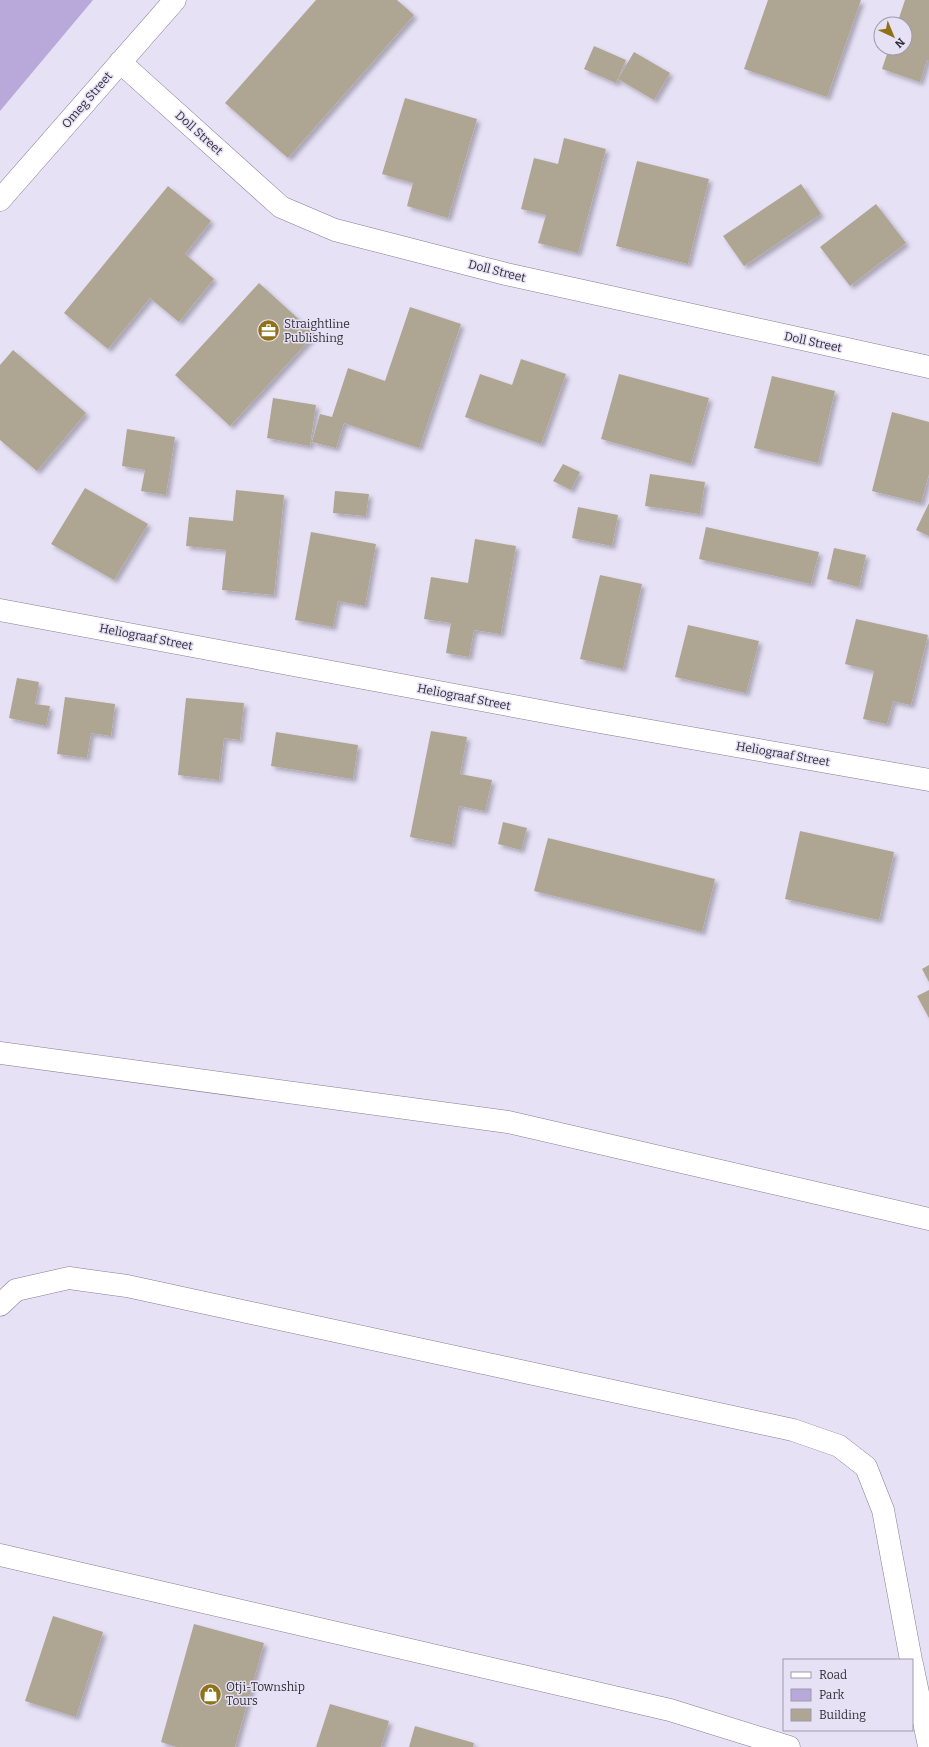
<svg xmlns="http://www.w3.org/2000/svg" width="929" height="1747" font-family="Bitter,serif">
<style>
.green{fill:#b9a9da}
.building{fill:#aea692;filter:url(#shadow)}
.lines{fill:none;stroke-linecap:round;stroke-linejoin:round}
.street-casing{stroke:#847e91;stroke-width:23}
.highway-casing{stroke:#847e91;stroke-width:23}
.street{stroke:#fff;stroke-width:22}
.highway{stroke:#fff;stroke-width:22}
.labels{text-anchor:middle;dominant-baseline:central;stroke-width:3;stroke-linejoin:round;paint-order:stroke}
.street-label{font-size:12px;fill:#312f37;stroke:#e7e1f6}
.poi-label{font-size:12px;fill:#312f37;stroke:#e7e1f6;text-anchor:start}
</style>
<defs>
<filter id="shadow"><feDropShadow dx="3.5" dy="3.5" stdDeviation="2" flood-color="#0004"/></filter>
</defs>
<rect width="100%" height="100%" fill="#e7e1f6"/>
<!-- green -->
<path class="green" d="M0,0H93L0,111Z"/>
<!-- building -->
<path class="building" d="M316,0H397L414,15L288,158L225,103Z
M768,0H861L827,97L744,69Z
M905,0H929V61L927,60L920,82L882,69L889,48H905V24H897Z
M594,46L626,60L616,83L584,69Z
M634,52L670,73L654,100L618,79Z
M405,98L477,119L448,218L407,206L413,183L382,174Z
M564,138L606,149L578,253L538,243L546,215L521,209L534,158L558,164Z
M637,161L709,179L688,264L616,246Z
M801,184L821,214L744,266L723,236Z
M168,186L211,221L185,254L214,279L179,322L150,298L108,349L64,313Z
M876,204L906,243L850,286L820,247Z
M259,283L315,334L230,426L175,375Z
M410,307L461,324L419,448L344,423L336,448L312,442L320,414L332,417L348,368L385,381Z
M13,350L86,413L37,471L0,440V365Z
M521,359L566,374L541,444L465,417L480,374L512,385Z
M619,374L709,398L691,464L601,439Z
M772,376L835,391L818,463L754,448Z
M273,398L316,405L310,446L267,438Z
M892,412L929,422V474L921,503L872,491Z
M127,429L175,437L166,495L141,491L145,470L122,466Z
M563,464L580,472L571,490L553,481Z
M650,474L705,482L700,514L645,506Z
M85,488L148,524L114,580L51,544Z
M236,490L284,495L274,595L222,590L226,550L186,546L189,517L233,521Z
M335,491L369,494L366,516L333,513Z
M929,503V536L916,530Z
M578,507L618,515L612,546L572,538Z
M706,527L819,552L811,584L699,559Z
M311,532L376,544L365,606L338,601L333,627L295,620Z
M475,539L516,546L501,634L474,630L469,657L446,653L451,623L424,619L431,577L468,583Z
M834,548L866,555L859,587L827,579Z
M600,575L642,584L623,669L580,659Z
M856,619L928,635L911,705L893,701L887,724L863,719L874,671L845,664Z
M688,625L759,641L746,693L675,677Z
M17,678L39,682L35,704L50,706L46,726L9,718Z
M65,697L115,704L111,736L91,733L87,758L57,754Z
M186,698L244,703L240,740L224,738L219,780L178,775Z
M431,731L467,737L460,774L492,780L485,811L459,806L452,845L410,837Z
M276,732L358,745L353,779L271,766Z
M503,822L527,828L521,850L498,844Z
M800,831L894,852L879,920L785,899Z
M548,838L715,879L702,932L534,891Z
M929,965V982L922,969Z
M929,990V1018L917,996Z
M53,1616L103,1632L76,1717L25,1701Z
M194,1624L264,1643L235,1747H177L161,1742Z
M330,1704L389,1721L381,1747H316Z
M415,1726L474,1743L473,1747H409Z"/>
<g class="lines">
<defs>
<path id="street" d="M120,62L281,207L335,230L506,274L929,367
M0,200L175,0
M0,610L583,719L929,780
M0,1305L16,1290L69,1278L127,1286L793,1430L839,1446L866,1467L883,1510L911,1660
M0,1555L670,1710L789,1747
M912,1664L929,1746"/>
<path id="highway" d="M0,1053L508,1122L929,1219"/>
</defs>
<!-- street casing -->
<use href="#street" class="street-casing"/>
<!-- highway casing -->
<use href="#highway" class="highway-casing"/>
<!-- street -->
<use href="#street" class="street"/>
<!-- highway -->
<use href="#highway" class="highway"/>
</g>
<!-- icons -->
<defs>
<symbol id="office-disc" viewBox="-11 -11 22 22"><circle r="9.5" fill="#8f7116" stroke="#e7e1f6"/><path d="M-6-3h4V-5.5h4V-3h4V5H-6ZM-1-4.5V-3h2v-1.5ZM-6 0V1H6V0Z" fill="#fff"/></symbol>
<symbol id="shop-disc" viewBox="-11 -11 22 22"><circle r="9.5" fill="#8f7116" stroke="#e7e1f6"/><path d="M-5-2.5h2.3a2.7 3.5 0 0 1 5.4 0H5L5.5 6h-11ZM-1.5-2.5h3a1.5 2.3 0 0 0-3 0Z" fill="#fff"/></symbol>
</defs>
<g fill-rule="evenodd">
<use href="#office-disc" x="256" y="318" width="25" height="25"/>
<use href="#shop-disc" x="198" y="1682" width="25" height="25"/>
</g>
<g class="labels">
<!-- street labels -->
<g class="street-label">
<text transform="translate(87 100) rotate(-49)">Omeg Street</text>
<text transform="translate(199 133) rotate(42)">Doll Street</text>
<text transform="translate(497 271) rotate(14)">Doll Street</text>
<text transform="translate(813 342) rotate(12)">Doll Street</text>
<text transform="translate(146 637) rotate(11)">Heliograaf Street</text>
<text transform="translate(464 697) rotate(11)">Heliograaf Street</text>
<text transform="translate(783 754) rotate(10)">Heliograaf Street</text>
</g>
<!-- poi labels -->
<g class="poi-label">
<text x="284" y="324">Straightline<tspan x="284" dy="14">Publishing</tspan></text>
<text x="226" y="1687">Otji-Township<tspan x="226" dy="14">Tours</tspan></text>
</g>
</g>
<!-- legend -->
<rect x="783" y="1659" width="130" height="72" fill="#e7e1f6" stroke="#9e9aaa"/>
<rect x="791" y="1672" width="20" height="6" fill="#ffffff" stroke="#9e9aaa"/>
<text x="819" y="1679" font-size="12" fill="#312f37">Road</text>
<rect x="791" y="1689" width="20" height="12" fill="#b9a9da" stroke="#9e9aaa"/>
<text x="819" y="1699" font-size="12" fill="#312f37">Park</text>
<rect x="791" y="1709" width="20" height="12" fill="#aea692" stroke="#9e9aaa"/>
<text x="819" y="1719" font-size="12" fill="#312f37">Building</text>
<!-- north arrow -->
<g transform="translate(893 36) rotate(136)"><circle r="19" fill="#e7e1f6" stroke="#9e9aaa"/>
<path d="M0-3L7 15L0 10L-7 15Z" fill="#8f7116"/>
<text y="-6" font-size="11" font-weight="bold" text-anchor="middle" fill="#312f37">N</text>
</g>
</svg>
